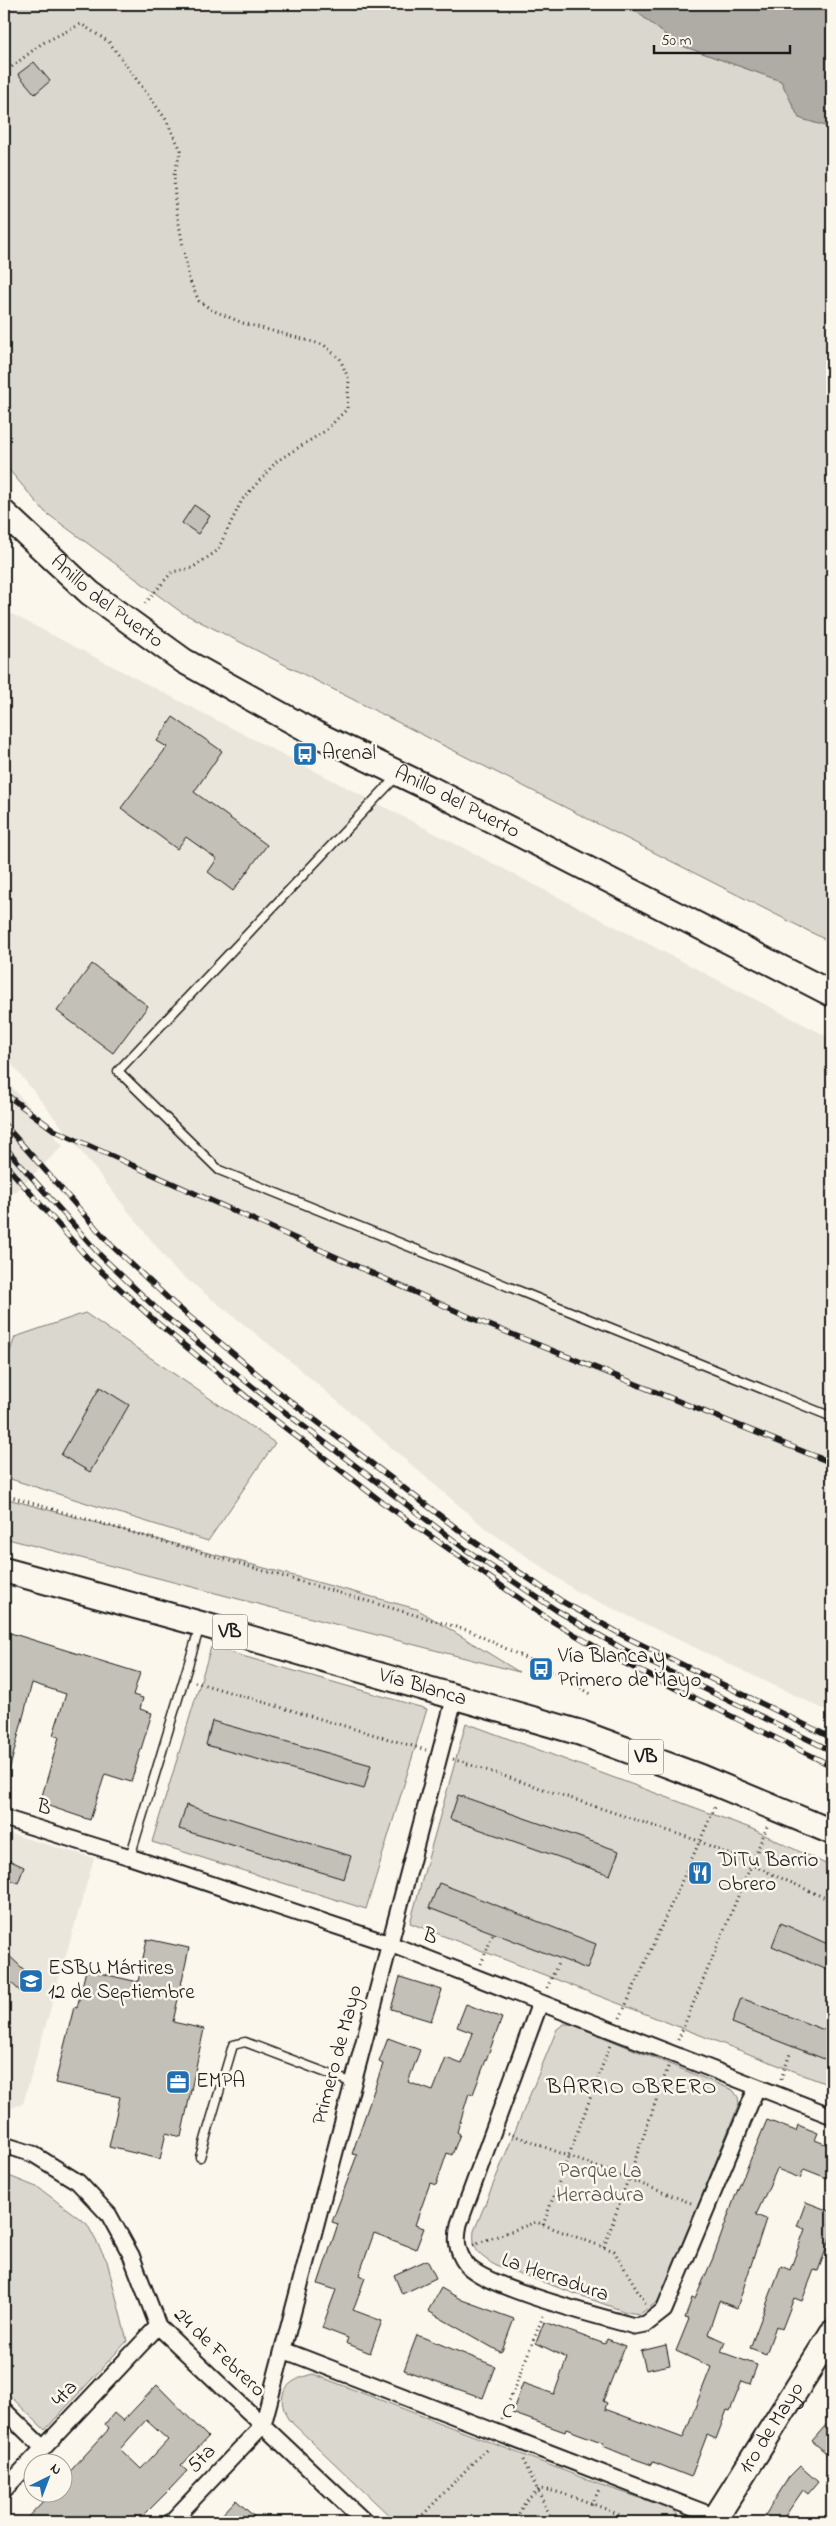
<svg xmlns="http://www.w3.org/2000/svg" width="836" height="2526" font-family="'Indie Flower',sans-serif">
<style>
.built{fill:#eae6dc}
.green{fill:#dad7ce;stroke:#7b7a75}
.water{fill:#afaca5;stroke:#74726e}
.building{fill:#c3c0b8;stroke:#1c1c1c;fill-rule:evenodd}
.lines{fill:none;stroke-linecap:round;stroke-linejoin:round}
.service-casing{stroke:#1c1c1c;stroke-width:11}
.minor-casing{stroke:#1c1c1c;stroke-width:19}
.primary-casing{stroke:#1c1c1c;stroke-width:28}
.path{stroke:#1c1c1c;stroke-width:3;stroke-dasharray:1 4;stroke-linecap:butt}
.service{stroke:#fbf7ec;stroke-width:8}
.minor{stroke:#fbf7ec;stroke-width:15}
.primary{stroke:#fbf7ec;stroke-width:24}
.rail-casing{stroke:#1c1c1c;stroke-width:5.5}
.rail{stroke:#fbf7ec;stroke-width:4;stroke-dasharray:11;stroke-linecap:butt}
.labels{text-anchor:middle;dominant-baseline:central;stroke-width:5;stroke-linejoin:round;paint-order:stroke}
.shield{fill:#fbf7ec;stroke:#5f5e5a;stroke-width:1}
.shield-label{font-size:20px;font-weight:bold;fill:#1c1c1c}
.street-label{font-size:21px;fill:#1c1c1c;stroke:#fbf7ec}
.poi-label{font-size:21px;fill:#1c1c1c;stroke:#fbf7ec;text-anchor:start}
.park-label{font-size:21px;fill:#555451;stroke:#fbf7ec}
.neighbourhood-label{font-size:22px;letter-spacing:1px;fill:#1c1c1c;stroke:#fbf7ec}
</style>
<rect width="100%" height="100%" fill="#fbf7ec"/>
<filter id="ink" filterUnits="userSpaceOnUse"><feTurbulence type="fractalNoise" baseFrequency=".02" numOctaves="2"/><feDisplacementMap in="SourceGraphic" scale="10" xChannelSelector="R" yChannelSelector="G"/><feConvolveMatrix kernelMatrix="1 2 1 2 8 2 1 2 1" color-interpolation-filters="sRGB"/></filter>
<g filter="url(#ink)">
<!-- built -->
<path class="built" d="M4,610L832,1039V1713L576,1591L484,1527L295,1365L174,1269L4,1054Z
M4,1078L63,1146L14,1193L4,1181Z
M4,1832L94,1858L23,2104L4,2110Z"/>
<!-- green -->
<path class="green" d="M4,4H627L677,44L781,81L799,118L832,128V943L181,612L45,512L4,464Z
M85,1313L275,1443L208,1541L4,1477V1368L15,1337Z
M4,1498L417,1609L519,1672L4,1538Z
M211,1647L427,1709L366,1909L152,1842Z
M466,1723L750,1828L832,1867V2086L410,1923Z
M564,2024H571L733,2090L738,2097L739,2104L660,2300L640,2314L626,2312L493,2264C479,2255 472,2250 474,2231L557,2029Z
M4,2174L39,2188L87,2224L107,2261L127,2341L45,2430L4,2390Z
M313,2374L601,2485L673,2509L683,2522H396L288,2419C274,2393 287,2380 313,2374Z"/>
<!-- water -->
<path class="water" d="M627,4H832V128L799,118L781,81L677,44Z"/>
<!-- building -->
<path class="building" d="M34,62L50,81L35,94L18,74Z
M194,505L210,516L198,534L182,523Z
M173,717L222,751L194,792L267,845L233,891L208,872L217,859L186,837L177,849L121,808L167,747L157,741Z
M92,964L148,1006L113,1053L57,1011Z
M100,1387L129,1405L90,1472L61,1455Z
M4,1631L140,1673L133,1695L143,1698L140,1709L152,1713L131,1782L105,1774L90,1820L40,1803L59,1737L53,1735L66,1694L32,1683L9,1771L4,1770Z
M212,1721L371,1765L364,1789L206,1745Z
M458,1795L619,1851L610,1875L450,1819Z
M186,1805L351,1856L344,1879L179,1829Z
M4,1858L24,1867L18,1883L4,1877Z
M439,1883L596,1944L587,1969L429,1908Z
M781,1923L832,1946V1972L772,1946Z
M147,1939L189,1948L173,2022L204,2029L181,2137L166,2133L160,2159L109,2147L120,2097L55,2083L74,2007L77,2008L86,1970L138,1982Z
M4,1951L35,1980L22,1993L4,1976Z
M400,1977L442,1990L431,2021L391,2009Z
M741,1998L832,2033V2062L732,2023Z
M466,2004L502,2018L473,2094L469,2093L457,2132L460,2134L452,2155L447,2153L436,2185L430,2183L415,2225L424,2228L416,2249L374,2233L359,2275L365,2278L353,2310L382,2321L370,2353L346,2343L348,2338L322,2328L336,2290L318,2284L338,2224L332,2222L357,2155L352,2154L383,2064L379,2062L388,2038L420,2050L408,2082L433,2091L446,2058L462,2064L473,2033L457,2027Z
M767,2120L796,2131L798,2125L818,2133L815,2140L832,2147V2180L804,2169L800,2178L777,2169L756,2215L766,2219L737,2308L719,2301L708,2334L725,2342L721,2352L757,2365L750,2384L742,2381L730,2411L727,2410L716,2439L707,2435L691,2477L653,2462L652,2465L632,2458L603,2446L604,2443L566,2429L565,2432L512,2413L523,2383L554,2394L567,2358L536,2343L544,2322L605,2344L607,2339L625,2346L603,2401L607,2403L605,2409L683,2438L711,2367L676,2351L689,2319L685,2318L692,2298L695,2299L713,2258L736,2194Z
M806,2202L832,2212V2233L818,2271L814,2270L802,2301L794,2298L782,2329L776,2326L766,2354L750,2348L781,2266L790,2270L805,2229L797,2226Z
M427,2260L436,2278L402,2294L394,2275Z
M441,2288L462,2300L514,2319L502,2351L500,2352L428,2311Z
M417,2335L495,2366L483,2398L404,2370Z
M666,2345L670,2365L646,2370L641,2351Z
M157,2385L208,2437L181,2466L187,2471L171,2488L137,2522H23L50,2494H62V2480L109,2429L105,2424L114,2413L123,2421ZM146,2420L168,2440L141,2469L120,2449Z
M832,2418V2458L812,2441Z
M800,2466L818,2482L808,2494L803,2490L781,2522H761L789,2477Z
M236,2500L260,2522H215Z"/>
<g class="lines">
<defs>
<path id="service" d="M397,776L118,1071L219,1170L832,1417
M130,1857L200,1626
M200,2157L233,2045L245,2042L353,2083"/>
<path id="minor" d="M4,1818L130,1857L390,1944L832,2116
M540,2003L459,2224C456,2238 456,2251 466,2264C483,2287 602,2317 634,2326L646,2324L664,2310L757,2087
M4,2145L33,2154L78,2182L109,2215L131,2255L158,2326L365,2522
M283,2350L716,2517L722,2521
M4,2410L43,2448
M4,2490L158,2326
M171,2522L263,2425L455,1696"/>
<g id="primary">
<path id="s1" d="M4,513L90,593L184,661L314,733L431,789L832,994"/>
<path id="s2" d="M4,1570L201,1624L581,1733L700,1777L832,1832"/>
<path id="s3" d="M713,2522L832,2333"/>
</g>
</defs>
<!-- service casing -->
<use href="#service" class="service-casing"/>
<!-- minor casing -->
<use href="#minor" class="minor-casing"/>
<!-- primary casing -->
<use href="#primary" class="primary-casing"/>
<!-- path -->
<path class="path" d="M4,73L41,44L81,24L109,42L165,118L181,150L174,175L175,202L189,279L199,301L212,310L243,323L324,345L340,359L349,380L347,409L325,431L277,461L242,500L217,551L192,568L172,572L143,606
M4,1495L470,1631L558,1674L591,1694
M195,1682L426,1750
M453,1759L699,1841L832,1901
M481,1964L493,1934
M547,1988L559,1961
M620,2018L716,1805
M678,2040L767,1827
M781,2079L791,2051
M508,2133L691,2203
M543,2225L610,2045
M473,2245L536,2222L614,2251L646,2304
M604,2247L668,2067
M502,2419L543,2316
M523,2460L553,2522
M592,2505L600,2487
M416,2522L488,2447
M514,2522L526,2501L539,2489C561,2490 614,2511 633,2522"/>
<!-- service -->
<use href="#service" class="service"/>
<!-- minor -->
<use href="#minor" class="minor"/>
<!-- primary -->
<use href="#primary" class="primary"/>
<defs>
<path id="rail" d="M4,1093L54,1130L474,1319L832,1463
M4,1124L112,1246L172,1302L281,1394L472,1540L563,1602L628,1638L832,1738
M4,1146L101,1256L161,1313L273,1403L465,1549L556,1610L623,1649L832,1751
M4,1163L91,1262L155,1321L266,1413L382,1502L550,1620L618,1660L832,1766"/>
</defs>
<!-- rail casing -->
<use href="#rail" class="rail-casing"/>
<!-- rail -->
<use href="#rail" class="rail"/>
</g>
</g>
<!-- icons -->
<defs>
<symbol id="bus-square" viewBox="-11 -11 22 22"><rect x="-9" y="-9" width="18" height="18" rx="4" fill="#1f6fb2" stroke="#fbf7ec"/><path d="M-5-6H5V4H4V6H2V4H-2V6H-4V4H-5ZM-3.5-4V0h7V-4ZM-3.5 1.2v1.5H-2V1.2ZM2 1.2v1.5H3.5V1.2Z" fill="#fff"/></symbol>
<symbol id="restaurant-square" viewBox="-11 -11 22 22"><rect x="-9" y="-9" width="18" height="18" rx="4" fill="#1f6fb2" stroke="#fbf7ec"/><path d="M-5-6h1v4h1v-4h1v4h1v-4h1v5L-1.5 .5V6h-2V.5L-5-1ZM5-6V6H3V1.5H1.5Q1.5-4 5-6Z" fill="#fff"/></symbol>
<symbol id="school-square" viewBox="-11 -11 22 22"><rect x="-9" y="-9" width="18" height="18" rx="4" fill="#1f6fb2" stroke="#fbf7ec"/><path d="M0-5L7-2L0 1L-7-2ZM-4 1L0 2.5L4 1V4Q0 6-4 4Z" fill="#fff"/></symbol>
<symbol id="office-square" viewBox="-11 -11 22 22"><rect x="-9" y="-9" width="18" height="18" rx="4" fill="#1f6fb2" stroke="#fbf7ec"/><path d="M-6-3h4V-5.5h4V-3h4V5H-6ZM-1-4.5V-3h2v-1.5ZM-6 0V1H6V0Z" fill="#fff"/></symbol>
</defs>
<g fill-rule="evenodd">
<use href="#bus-square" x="291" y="740" width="28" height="28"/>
<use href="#bus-square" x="527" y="1655" width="28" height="28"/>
<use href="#restaurant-square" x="686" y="1859" width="28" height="28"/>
<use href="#school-square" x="17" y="1967" width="28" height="28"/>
<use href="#office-square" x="164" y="2068" width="28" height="28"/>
</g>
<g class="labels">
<!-- shield labels -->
<g class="shield">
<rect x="212.5" y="1614.5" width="35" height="35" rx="4"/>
<rect x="628.5" y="1739.5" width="35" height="35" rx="4"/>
</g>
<g class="shield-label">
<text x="230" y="1632">VB</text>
<text x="646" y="1757">VB</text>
</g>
<!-- street labels -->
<g class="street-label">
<text stroke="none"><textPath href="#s1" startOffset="136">Anillo del Puerto</textPath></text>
<text stroke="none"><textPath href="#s1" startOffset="541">Anillo del Puerto</textPath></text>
<text stroke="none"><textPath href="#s2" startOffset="435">Vía Blanca</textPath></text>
<text transform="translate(44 1808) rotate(17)">B</text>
<text transform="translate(430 1937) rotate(22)">B</text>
<text transform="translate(338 2055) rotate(-75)">Primero de Mayo</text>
<text transform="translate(555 2278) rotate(19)">La Herradura</text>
<text transform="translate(219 2353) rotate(44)">24 de Febrero</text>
<text transform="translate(65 2394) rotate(-47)">4ta</text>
<text transform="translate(508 2412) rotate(21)">C</text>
<text stroke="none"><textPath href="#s3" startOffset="111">1ro de Mayo</textPath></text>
<text transform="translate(202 2459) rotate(-46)">5ta</text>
</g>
<!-- poi labels -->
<g class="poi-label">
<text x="322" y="754">Arenal</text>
<text x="558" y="1657">Vía Blanca y<tspan x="558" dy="24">Primero de Mayo</tspan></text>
<text x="718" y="1861">DiTu Barrio<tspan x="718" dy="24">Obrero</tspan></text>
<text x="48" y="1969">ESBU Mártires<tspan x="48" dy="24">12 de Septiembre</tspan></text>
<text x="196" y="2082">EMPA</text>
</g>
<!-- park labels -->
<g class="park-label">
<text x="600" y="2172">Parque La<tspan x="600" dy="24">Herradura</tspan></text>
</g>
<!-- neighbourhood labels -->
<g class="neighbourhood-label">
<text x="632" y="2088">BARRIO OBRERO</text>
</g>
</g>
<!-- margin -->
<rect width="836" height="2526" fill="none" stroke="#fbf7ec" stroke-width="20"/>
<rect x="10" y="10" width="816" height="2506" fill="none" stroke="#1c1c1c" stroke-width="2" filter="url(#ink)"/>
<!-- north arrow -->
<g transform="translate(48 2478) rotate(42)"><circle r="24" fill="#fbf7ec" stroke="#a29f99"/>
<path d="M0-4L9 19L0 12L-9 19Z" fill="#1f6fb2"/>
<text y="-8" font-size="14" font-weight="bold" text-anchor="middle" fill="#1c1c1c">N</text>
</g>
<!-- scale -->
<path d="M654 45v8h136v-8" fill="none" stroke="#1c1c1c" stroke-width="2.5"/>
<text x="661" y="45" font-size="15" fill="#1c1c1c" stroke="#fbf7ec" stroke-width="4" paint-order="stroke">50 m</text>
</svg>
